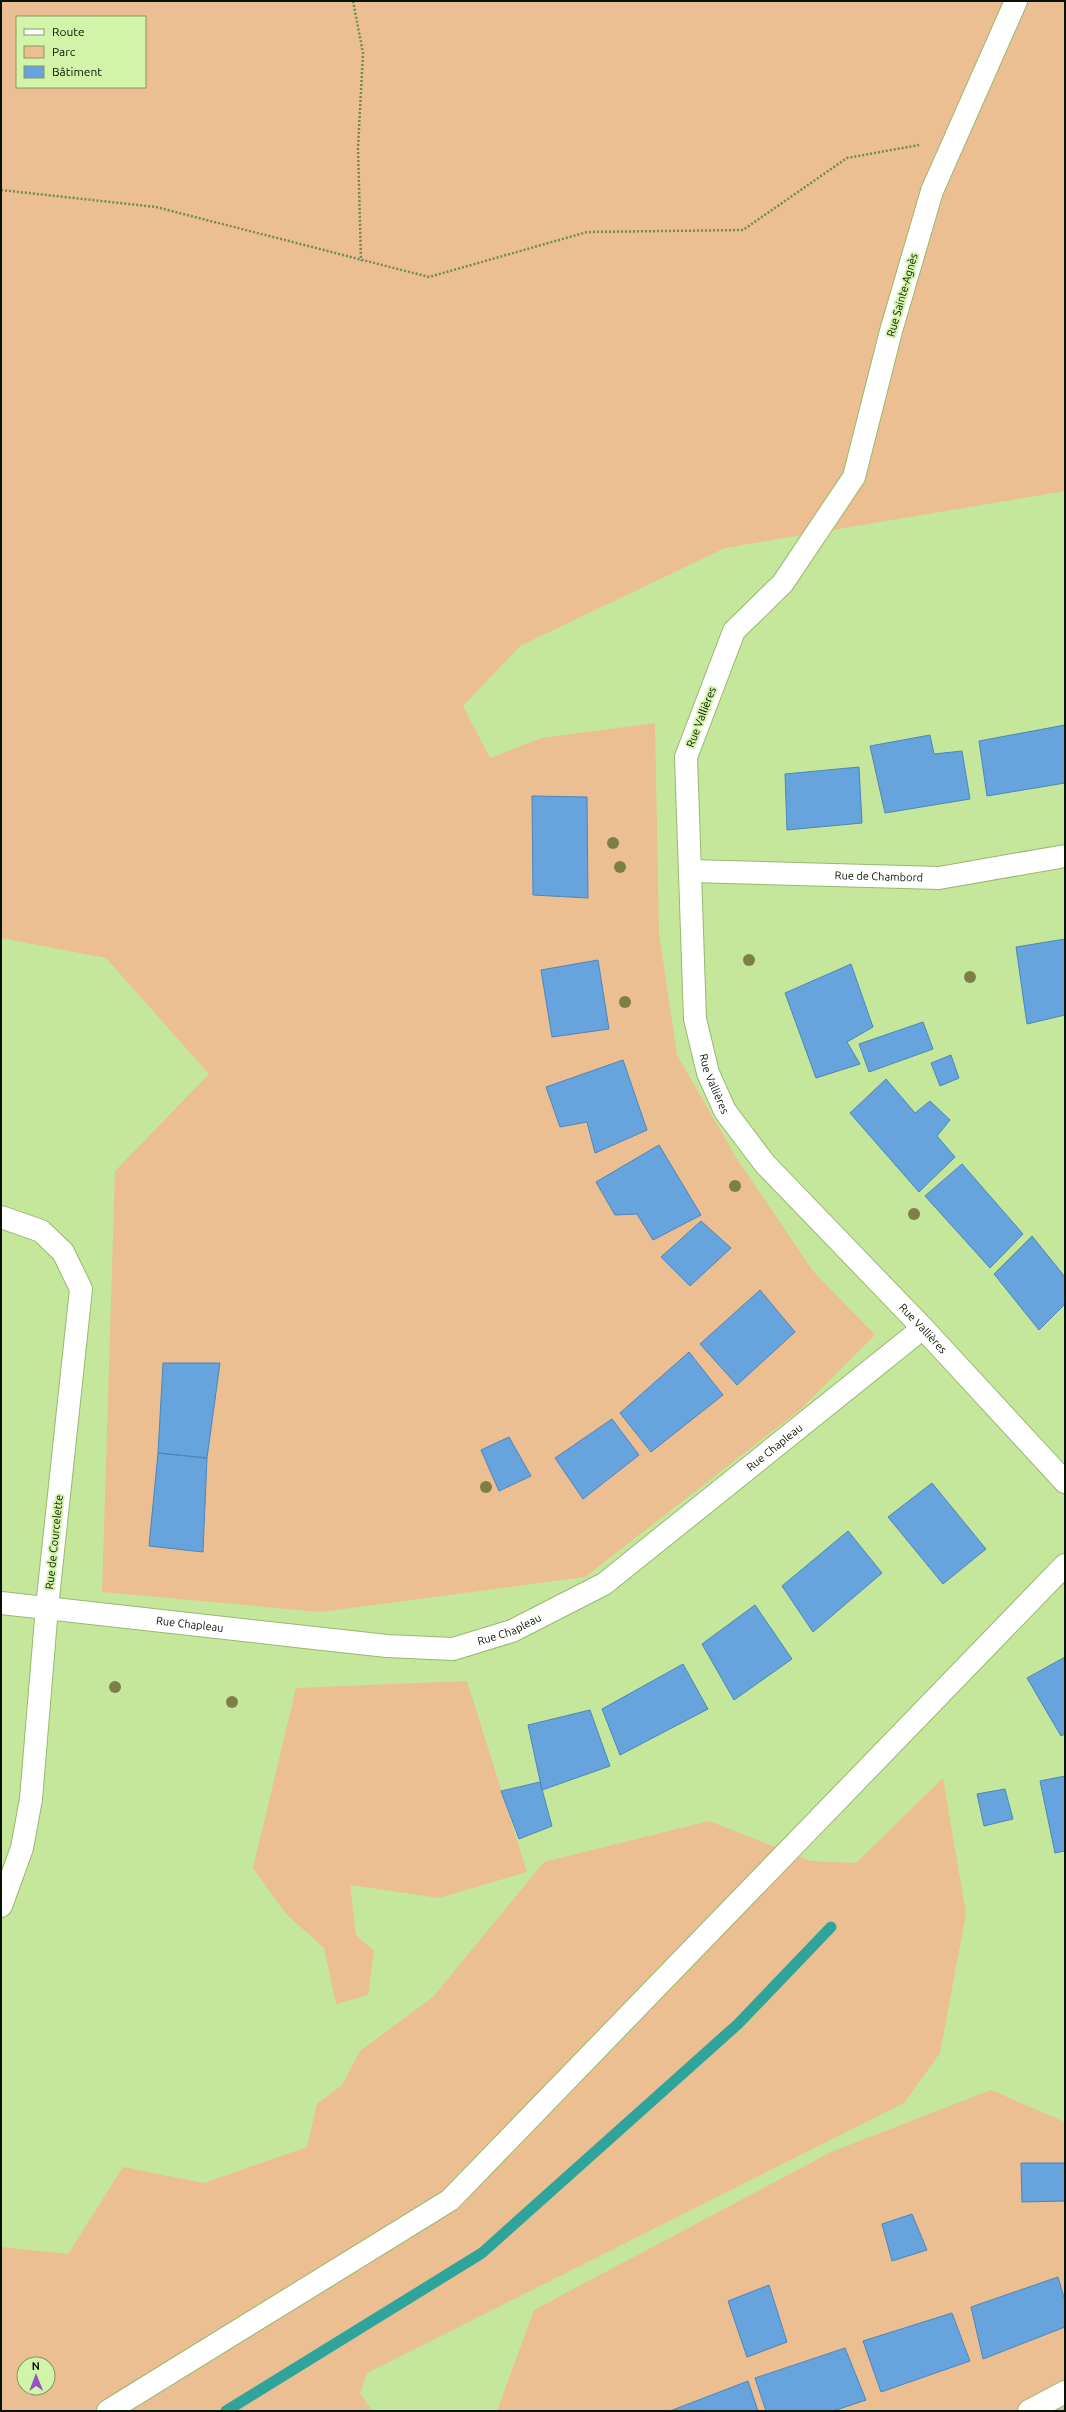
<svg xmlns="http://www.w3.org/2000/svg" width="1066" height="2412" font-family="Ubuntu,sans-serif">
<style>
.green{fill:#ebbf91;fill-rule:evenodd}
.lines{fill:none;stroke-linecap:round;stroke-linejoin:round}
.stream{stroke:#2fa49b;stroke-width:11}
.building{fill:#67a3dc;stroke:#4b86bc}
.minor-casing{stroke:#98b86f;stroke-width:24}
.path{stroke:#718957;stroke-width:2.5;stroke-dasharray:2 2;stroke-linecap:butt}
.minor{stroke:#fff;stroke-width:22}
.tree{fill:#7e7e49}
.labels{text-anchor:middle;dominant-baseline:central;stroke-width:4;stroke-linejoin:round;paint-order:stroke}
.street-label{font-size:11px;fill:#081200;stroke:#d2f4a9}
</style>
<rect width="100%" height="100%" fill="#c5e79c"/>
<!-- green -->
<path class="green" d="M1,1H1065V491L725,548L520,646L463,706L490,758L542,738L655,723L659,933L677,1055L737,1159L813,1271L875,1335L801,1409L585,1577L321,1612L102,1592L115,1171L209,1074L106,958L1,938ZM17,17H145V87H17Z
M467,1681L527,1872L439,1898L350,1885L356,1935L374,1951L368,1995L336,2004L324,1948L286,1914L253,1868L296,1688Z
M943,1778L966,1914L940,2053L904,2103L367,2373L360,2394L373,2411H1V2247L68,2254L123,2167L204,2183L307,2147L317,2104L342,2085L360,2051L433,1997L544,1862L709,1821L811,1861L856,1863ZM24,2364H48V2388H24Z
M991,2090L1065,2122V2411H497L534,2310L831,2152Z"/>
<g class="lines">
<!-- stream -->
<path class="stream" d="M226,2411L482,2253L738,2024L831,1927"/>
</g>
<!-- building -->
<path class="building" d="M1065,725V783L987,796L979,741Z
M930,735L934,754L962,751L970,799L885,813L870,746Z
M859,767L862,823L787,830L785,774Z
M532,796L587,797L588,898L533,895Z
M1065,939V1015L1027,1024L1016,947Z
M598,960L609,1029L552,1037L541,970Z
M851,964L873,1027L847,1042L860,1064L816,1078L785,993Z
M923,1022L933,1049L869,1072L859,1044Z
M951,1055L959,1078L940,1086L931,1063Z
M623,1060L647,1130L595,1153L587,1122L560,1127L546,1087Z
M886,1079L915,1113L930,1101L950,1120L937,1136L955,1157L919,1192L850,1113Z
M659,1145L701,1215L653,1240L637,1214L615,1215L596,1182Z
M962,1164L1023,1234L990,1268L925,1196Z
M701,1221L731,1248L690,1286L661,1257Z
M1032,1236L1065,1277V1304L1039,1330L994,1274Z
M760,1290L795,1332L737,1385L700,1344Z
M689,1352L723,1395L651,1452L620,1413Z
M163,1363H220L207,1458L158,1453Z
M612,1419L639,1455L583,1499L555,1458Z
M509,1437L531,1476L499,1491L481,1450Z
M158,1453L207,1458L203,1552L149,1546Z
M932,1483L986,1549L943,1584L888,1517Z
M848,1531L882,1573L813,1632L782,1586Z
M755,1605L792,1659L734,1700L702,1644Z
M1065,1657V1734L1061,1736L1027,1678Z
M683,1664L708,1709L620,1755L602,1709Z
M590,1710L610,1766L542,1790L528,1725Z
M1065,1776V1851L1055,1853L1040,1781Z
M540,1782L552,1826L519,1839L501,1791Z
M1005,1789L1013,1819L984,1826L977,1794Z
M1021,2163H1065V2201L1022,2202Z
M912,2214L927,2250L892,2261L882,2224Z
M1058,2277L1065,2301V2327L983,2359L971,2307Z
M769,2285L787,2342L747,2357L728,2301Z
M952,2313L970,2361L881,2392L863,2341Z
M845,2348L866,2400L833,2411H766L755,2378Z
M748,2381L758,2411H670Z"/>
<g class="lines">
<defs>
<g id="minor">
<path id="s1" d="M1016,1L932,191L891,331L854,477L783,583L734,631L686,757L695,1019L708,1073L725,1111L765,1164L923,1328L1065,1482"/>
<path id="s2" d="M690,871L939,878L1065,856"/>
<path d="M1,1217L41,1231L63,1252L81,1289L47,1607L31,1799L22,1848L1,1906"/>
<path id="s3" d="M1,1603L305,1637L387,1646L453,1649L512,1631L604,1584L923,1328"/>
<path d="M108,2411L450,2200L1065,1565"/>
<path d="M1029,2411L1065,2392"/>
</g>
</defs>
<!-- minor casing -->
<use href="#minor" class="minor-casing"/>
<!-- path -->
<path class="path" d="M353,1L363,53L358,148L361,261
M1,190L156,207L429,277L587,232L743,230L847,158L919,145"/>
<!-- minor -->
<use href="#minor" class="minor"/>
</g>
<!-- trees -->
<g class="tree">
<circle cx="613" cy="843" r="6"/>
<circle cx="620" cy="867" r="6"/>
<circle cx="749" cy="960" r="6"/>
<circle cx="970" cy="977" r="6"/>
<circle cx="625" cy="1002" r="6"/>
<circle cx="735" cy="1186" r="6"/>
<circle cx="914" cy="1214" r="6"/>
<circle cx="486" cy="1487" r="6"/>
<circle cx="115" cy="1687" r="6"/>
<circle cx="232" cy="1702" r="6"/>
</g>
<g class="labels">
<!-- street labels -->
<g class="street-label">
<text transform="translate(902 295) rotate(-74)">Rue Sainte-Agnès</text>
<text transform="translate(701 717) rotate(-69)">Rue Vallières</text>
<text stroke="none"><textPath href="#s2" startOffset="189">Rue de Chambord</textPath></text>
<text stroke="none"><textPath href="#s1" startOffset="1165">Rue Vallières</textPath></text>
<text stroke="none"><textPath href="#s1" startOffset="1489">Rue Vallières</textPath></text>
<text stroke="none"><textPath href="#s3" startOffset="838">Rue Chapleau</textPath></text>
<text transform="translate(54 1542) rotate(-84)">Rue de Courcelette</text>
<text stroke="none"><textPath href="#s3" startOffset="190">Rue Chapleau</textPath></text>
<text stroke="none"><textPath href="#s3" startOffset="514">Rue Chapleau</textPath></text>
</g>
</g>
<!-- border -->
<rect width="1066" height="2412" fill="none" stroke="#081200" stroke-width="4"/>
<!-- legend -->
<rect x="16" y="16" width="130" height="72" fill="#d2f4a9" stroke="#819a65"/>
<rect x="24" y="29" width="20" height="6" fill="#ffffff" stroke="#819a65"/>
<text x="52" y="36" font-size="12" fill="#081200">Route</text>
<rect x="24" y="46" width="20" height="12" fill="#ebbf91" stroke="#819a65"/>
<text x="52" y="56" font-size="12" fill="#081200">Parc</text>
<rect x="24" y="66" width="20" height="12" fill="#67a3dc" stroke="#819a65"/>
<text x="52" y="76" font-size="12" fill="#081200">Bâtiment</text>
<!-- north arrow -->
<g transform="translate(36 2376) rotate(359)"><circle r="19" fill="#d2f4a9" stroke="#819a65"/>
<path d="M0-3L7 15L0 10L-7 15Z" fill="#9552c7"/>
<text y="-6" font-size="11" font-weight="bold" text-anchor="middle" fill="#081200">N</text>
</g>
</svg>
